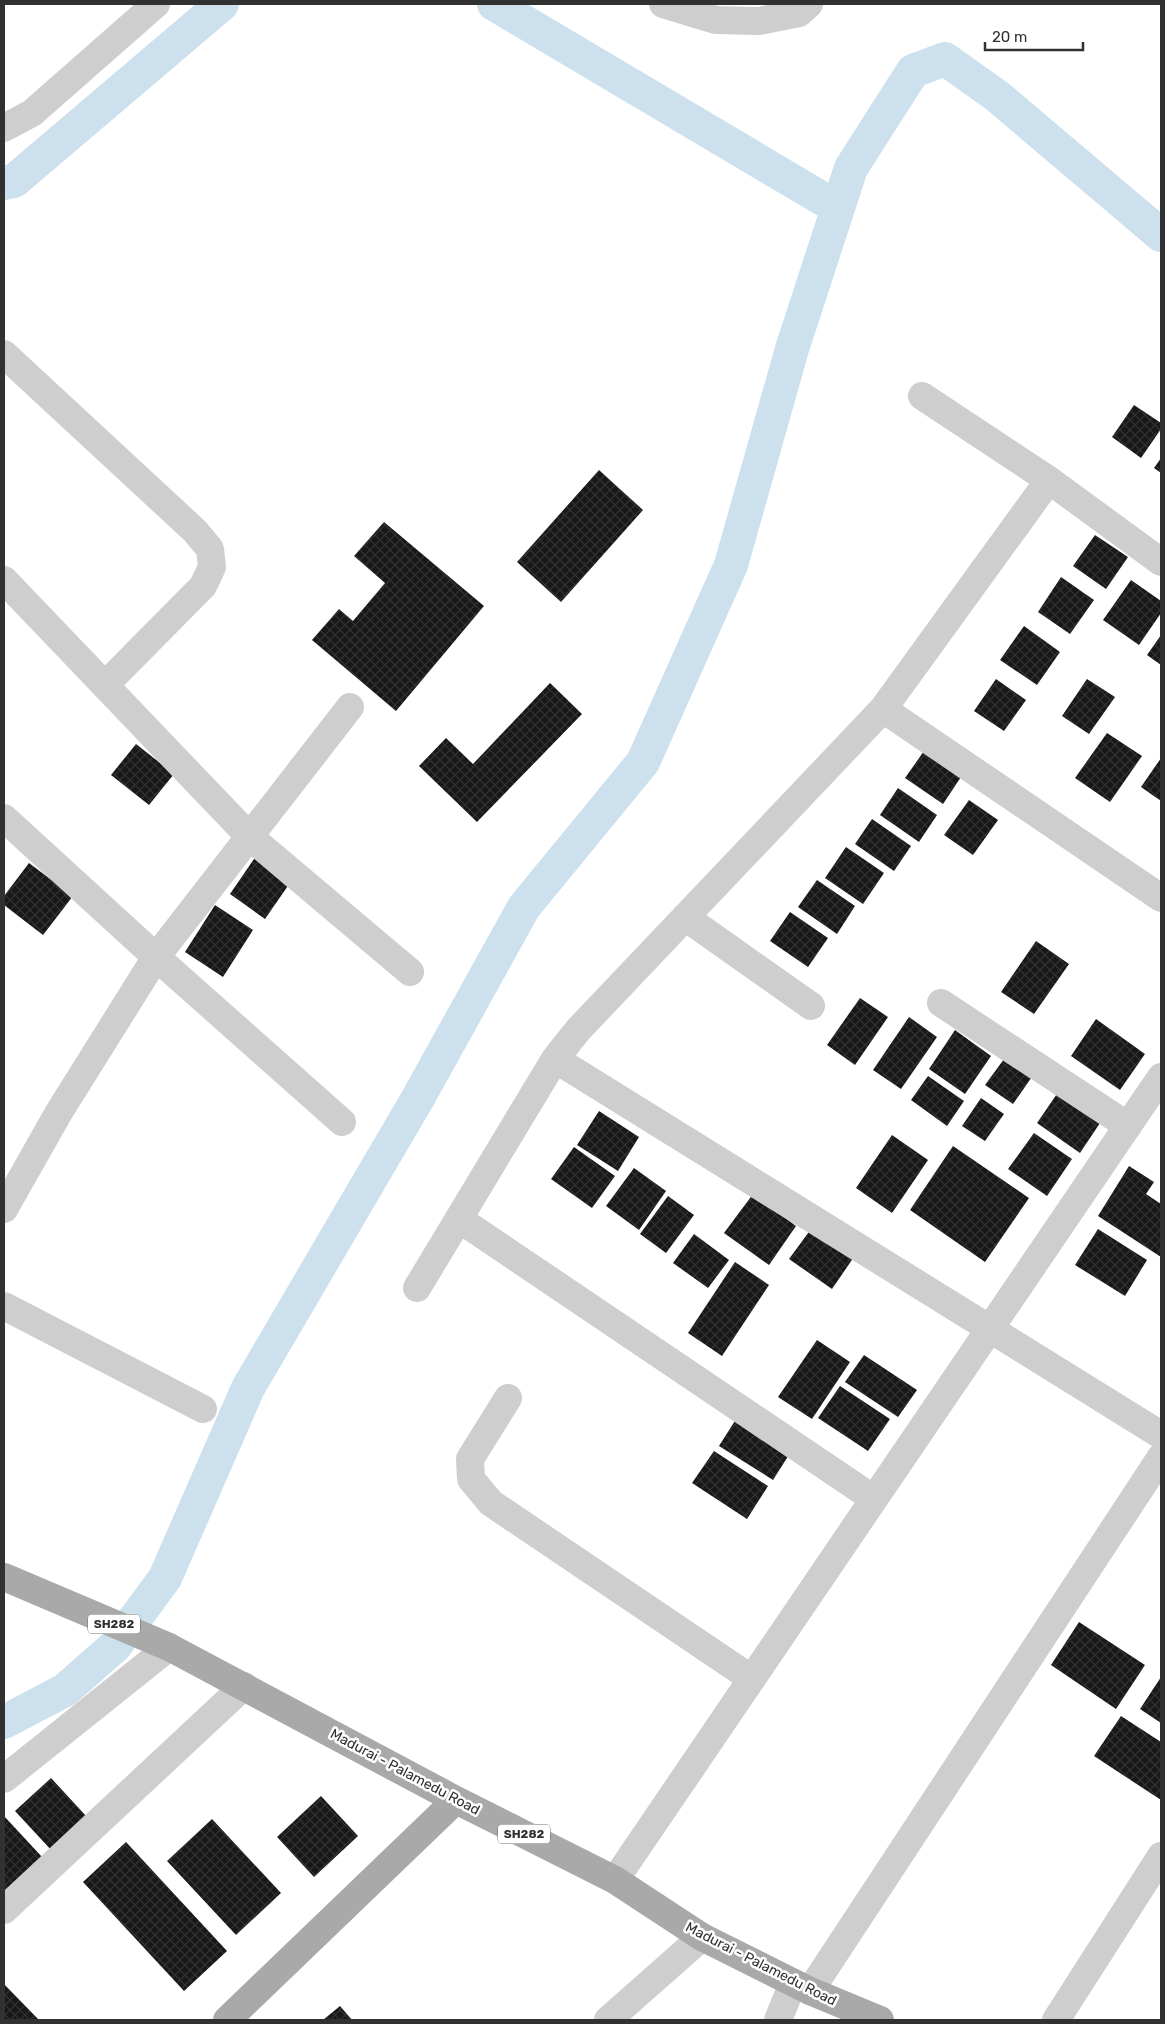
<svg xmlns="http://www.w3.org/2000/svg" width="1165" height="2024" font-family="Rubik,sans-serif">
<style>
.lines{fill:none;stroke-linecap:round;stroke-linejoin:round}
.canal{stroke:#cce0ed;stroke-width:34}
.building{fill:url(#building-cross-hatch)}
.minor{stroke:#cecece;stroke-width:28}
.major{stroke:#a9a9a9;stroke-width:28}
.labels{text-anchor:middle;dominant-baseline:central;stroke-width:5;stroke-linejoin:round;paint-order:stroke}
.shield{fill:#fff;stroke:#6f6f6f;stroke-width:1}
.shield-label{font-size:12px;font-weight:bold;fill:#313131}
.street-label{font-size:14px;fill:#313131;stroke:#fff}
</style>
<defs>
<pattern id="building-cross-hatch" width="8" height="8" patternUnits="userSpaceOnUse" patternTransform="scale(1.25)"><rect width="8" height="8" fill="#181818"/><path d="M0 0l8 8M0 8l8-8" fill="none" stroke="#313131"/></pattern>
</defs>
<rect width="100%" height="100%" fill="#fff"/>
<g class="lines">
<!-- canal -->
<path class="canal" d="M494,4L838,208
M4,183L14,181L222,4
M4,1722L65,1690L115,1646L165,1578L248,1388L418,1098L524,907L643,762L731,565L792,349L851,168L913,71L945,59L997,96L1161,235"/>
</g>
<!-- building -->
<path class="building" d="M1134,405L1161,423V429L1141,458L1112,437Z
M1161,458V473L1154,468Z
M599,470L643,510L561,602L517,562Z
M384,522L484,606L396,711L312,640L339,609L353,621L385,583L354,556Z
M1095,535L1128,557L1106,589L1073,566Z
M1061,577L1094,600L1070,634L1038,612Z
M1131,580L1161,601V613L1139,645L1103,620Z
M1024,626L1060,652L1037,685L1000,660Z
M1161,635V665L1147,655Z
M996,679L1026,700L1004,731L974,711Z
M1087,679L1115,697L1089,734L1062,716Z
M550,683L582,714L477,822L419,766L446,738L473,764Z
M1107,733L1142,756L1110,802L1075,778Z
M136,744L174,774L149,805L111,775Z
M924,751L961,777L943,804L905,778Z
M1161,758V801L1141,787Z
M898,788L937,815L919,842L880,815Z
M969,800L998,820L973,855L944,835Z
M872,819L911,846L894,871L855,844Z
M846,847L884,873L863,904L825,878Z
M256,856L292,880L265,919L230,894Z
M29,863L73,896L43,935L4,905V896Z
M817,880L855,906L837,934L798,907Z
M215,905L253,930L223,977L185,952Z
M790,912L828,938L808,967L770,941Z
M1036,941L1069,964L1034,1014L1001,992Z
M860,998L888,1017L855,1065L827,1045Z
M909,1017L937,1037L901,1089L873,1070Z
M1096,1019L1145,1054L1120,1090L1071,1056Z
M955,1030L991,1056L965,1094L929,1069Z
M1007,1055L1034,1074L1013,1104L985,1085Z
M928,1076L964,1101L947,1126L911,1100Z
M1061,1088L1104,1117L1080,1153L1037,1123Z
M981,1098L1004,1114L985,1141L962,1126Z
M599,1111L639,1137L618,1171L577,1145Z
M1034,1133L1072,1159L1047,1196L1008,1169Z
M892,1135L928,1160L892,1213L856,1188Z
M953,1146L1029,1198L985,1262L910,1210Z
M574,1147L615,1176L592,1208L551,1179Z
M1129,1166L1154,1182L1146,1194L1161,1204V1257L1098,1216Z
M634,1168L666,1191L639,1230L606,1206Z
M753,1194L796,1226L769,1265L724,1233Z
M668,1196L694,1215L666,1253L640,1234Z
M814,1225L856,1254L832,1289L789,1259Z
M1098,1229L1147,1260L1125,1296L1075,1265Z
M694,1234L729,1260L708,1288L673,1263Z
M735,1262L769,1285L722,1356L688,1333Z
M817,1340L850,1362L812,1419L778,1397Z
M864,1355L917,1390L898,1417L845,1382Z
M840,1386L890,1419L868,1451L818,1418Z
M738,1416L792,1450L773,1480L719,1446Z
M714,1451L768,1486L747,1519L692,1483Z
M1079,1622L1145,1665L1116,1709L1051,1665Z
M1161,1677V1723L1140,1709Z
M1121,1716L1161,1742V1800L1094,1756Z
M51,1778L88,1818L53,1852L15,1811Z
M321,1796L358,1836L314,1877L277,1837Z
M4,1816L43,1858L5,1893L4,1891Z
M212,1819L281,1893L236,1935L167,1861Z
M126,1842L227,1951L184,1991L83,1882Z
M4,1984L39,2020H4Z
M340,2006L352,2020H323Z"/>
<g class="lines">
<!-- minor -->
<path class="minor" d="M663,4L716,20L759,21L799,13L809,4
M4,128L32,113L156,4
M4,354L195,531L210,549L212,567L203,586L105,685
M922,396L1049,480L1161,562
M4,580L250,837L410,972
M883,709L1161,898
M4,818L156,957L59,1112L4,1209
M685,917L811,1006
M941,1003L1128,1126
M555,1059L1161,1435
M342,1122L156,957L350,707
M459,1219L874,1499
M417,1288L555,1059L578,1030L883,709L1049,480
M4,1306L203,1409
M508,1398L470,1459L471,1479L491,1503L752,1679
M4,1779L169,1647
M615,1880L1161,1077
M4,1910L244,1686
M810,1991L1161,1457
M608,2020L702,1937
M778,2020L793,1983
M1056,2020L1161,1856"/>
<!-- major -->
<path class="major" d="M4,1577L169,1647L456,1800L615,1880L702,1937L810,1991L880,2020
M227,2020L456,1800"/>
</g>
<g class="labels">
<!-- shield labels -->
<g class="shield">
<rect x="88" y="1614.5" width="52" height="19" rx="4"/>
<rect x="498" y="1824.5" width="52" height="19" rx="4"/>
</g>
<g class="shield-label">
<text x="114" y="1624">SH282</text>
<text x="524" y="1834">SH282</text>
</g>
<!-- street labels -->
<g class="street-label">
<text transform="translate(405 1772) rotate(28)">Madurai - Palamedu Road</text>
<text transform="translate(761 1964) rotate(27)">Madurai - Palamedu Road</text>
</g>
</g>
<!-- border -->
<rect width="1165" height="2024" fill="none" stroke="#313131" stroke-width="10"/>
<!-- scale -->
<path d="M985 42v8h98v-8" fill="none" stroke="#313131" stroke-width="2.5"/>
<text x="992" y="42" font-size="15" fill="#313131" stroke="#ffffff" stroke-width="4" paint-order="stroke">20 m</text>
</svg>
